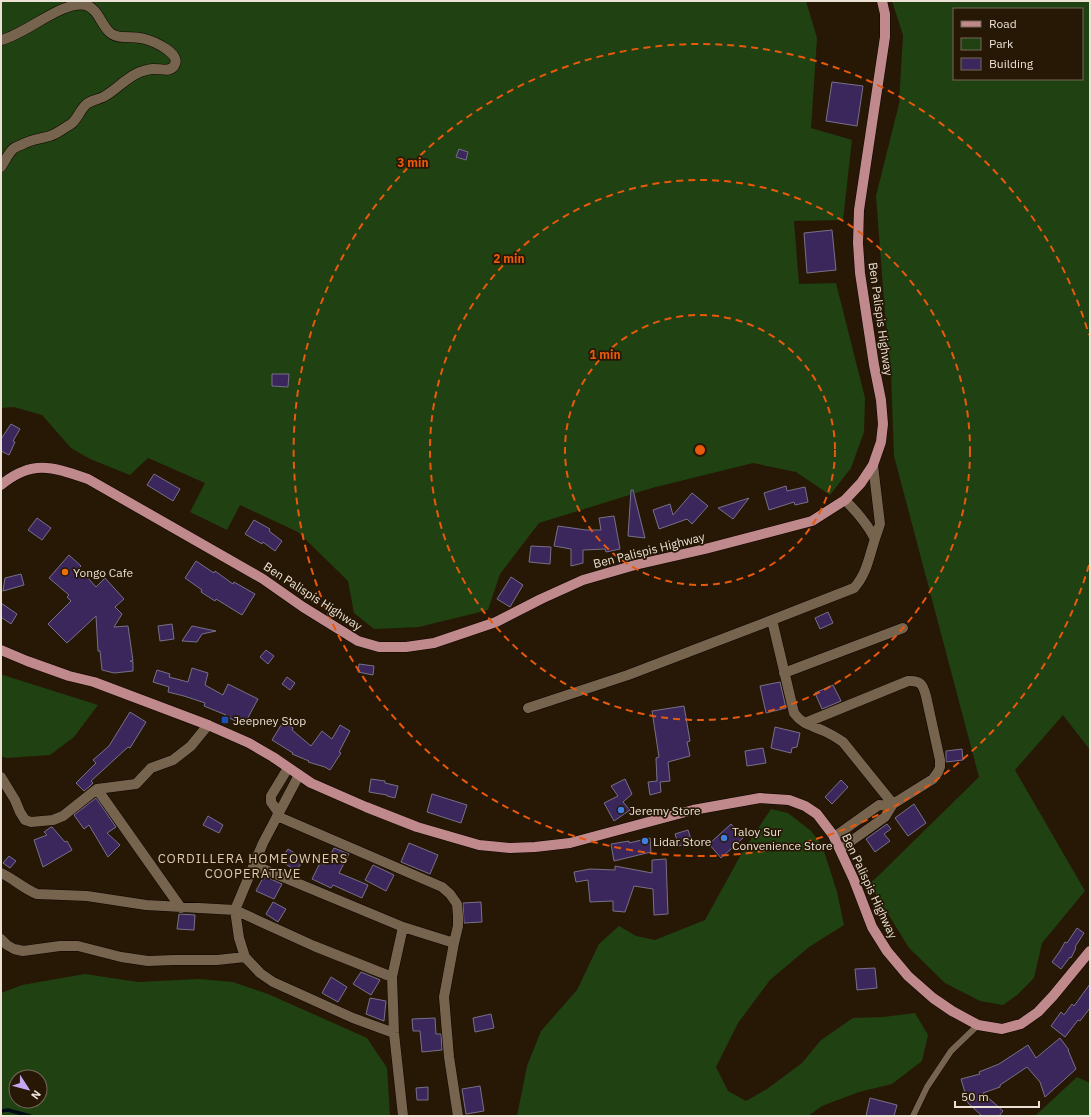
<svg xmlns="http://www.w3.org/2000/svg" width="1091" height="1117" font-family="'IBM Plex Sans',sans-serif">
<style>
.green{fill:#204111;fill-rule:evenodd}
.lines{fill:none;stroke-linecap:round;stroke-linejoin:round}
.stream{stroke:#000b15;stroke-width:3.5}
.building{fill:#3b275b;stroke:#777089}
.lane-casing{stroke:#0f0400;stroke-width:7}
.street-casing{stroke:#0f0400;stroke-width:11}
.primary-casing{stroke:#0f0400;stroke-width:11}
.lane{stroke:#76644f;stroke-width:6}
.street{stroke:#76644f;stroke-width:10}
.primary{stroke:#c0898c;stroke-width:10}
.ring{fill:none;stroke:#e8590c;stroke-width:2;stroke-dasharray:7 5}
.food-dot{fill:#e8710a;stroke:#271806;stroke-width:1.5}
.transit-dot{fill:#1a4fb4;stroke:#271806;stroke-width:1.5}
.shop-dot{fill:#3f7fe0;stroke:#271806;stroke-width:1.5}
.labels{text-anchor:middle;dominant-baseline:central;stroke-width:3.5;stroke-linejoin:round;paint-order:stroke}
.street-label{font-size:12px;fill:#ebe1d5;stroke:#271806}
.poi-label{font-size:12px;fill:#ebe1d5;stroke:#271806;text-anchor:start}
.neighbourhood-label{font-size:13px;letter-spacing:1px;fill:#dcc8b1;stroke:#271806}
.centre{fill:#e8590c;stroke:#271806;stroke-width:2}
.ring-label{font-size:12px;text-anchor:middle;font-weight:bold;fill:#e8590c;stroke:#271806;stroke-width:3.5;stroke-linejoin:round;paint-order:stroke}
</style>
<rect width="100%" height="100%" fill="#271806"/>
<!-- green -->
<path class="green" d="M1,1H806L817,38L811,128L852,140L843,220L794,221L799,284L836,283L865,398L864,432L851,468L830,495L796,472L753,463L652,488L539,523L500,574L488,610L419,627L374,629L354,613L348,581L298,532L240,505L227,530L190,512L205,483L148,458L130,475L90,459L71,448L42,415L14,407L1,408Z
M892,1H1090V750L1063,715L1015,770L1085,891L1042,943L1034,978L1017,995L1003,1005L980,1001L945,983L909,948L869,883L875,879L979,777L894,456L891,373L885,314L876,196L899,104L903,35ZM954,9H1082V79H954Z
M3,675L98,705L74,737L50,755L6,758L1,756V676Z
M771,809L788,813L811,831L822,845L837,892L844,925L809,947L770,980L738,1023L716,1067L728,1091L746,1101L767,1089L802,1063L821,1040L853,1018L883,1017L915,1013L928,1035L922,1061L892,1084L859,1092L822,1106L808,1116H517L527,1066L541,1031L577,990L599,944L619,926L636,936L655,940L705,920L743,851Z
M85,974L138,982L199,979L233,982L268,994L367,1038L387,1068L390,1116H1V993L22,985ZM16,1077H40V1101H16Z
M1077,1077L1090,1083V1116H1035Z"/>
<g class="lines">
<!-- stream -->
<path class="stream" d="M1,1111L8,1110L30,1116"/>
</g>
<!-- building -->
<path class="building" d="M832,82L863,86L857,126L826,121Z
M459,149L468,152L466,160L456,157Z
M832,230L836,270L807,273L804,233Z
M272,374H289L288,387L272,386Z
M11,424L20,429L13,441L15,442L9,455L1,451V439Z
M154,474L180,489L173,501L147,485Z
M786,486L787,491L805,487L808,502L795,505L794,502L769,510L764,493Z
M631,490H633L645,538L628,536Z
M692,493L708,506L692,524L687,519L659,529L653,510L670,504L673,515Z
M749,498L733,519L718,508Z
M614,516L620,549L606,552L605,549L583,550V563L571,566V549L554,546L558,526L586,530H601L599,518Z
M37,518L51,528L42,540L28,530Z
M254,520L270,529L269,531L282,541L275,551L263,542L262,544L245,534Z
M531,546L551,547L550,564L529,562Z
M69,555L81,566L79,568L96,587L105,578L124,599L115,607L122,614L114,627L128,626L133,661H130L133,662V671L114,673L102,670L100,651H98L96,616L67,643L48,624L71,601L67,597L69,595L49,578Z
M196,561L214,573L215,571L233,584L234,582L255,594L242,615L216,599L215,601L201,592L202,590L185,578Z
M21,574L24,585L3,591L5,578Z
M511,577L523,585L510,607L497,599Z
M1,603L17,614L11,624L1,617Z
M828,612L833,623L820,629L815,618Z
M172,624L174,639L160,641L158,626Z
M192,626L216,631L202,634L197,642L182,641Z
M266,650L274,656L268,664L260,657Z
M359,664L374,666L373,675L358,672Z
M192,668L208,673L205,685L223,695L228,684L258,699L244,725L225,716L226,715L204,706L205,703L184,696L168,692L169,687L153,682L157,670L170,674L169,677L188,682Z
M287,677L295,683L290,690L282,684Z
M780,682L786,708L766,713L760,686Z
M833,685L841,701L822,709L815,693Z
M684,706L690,741L687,742L690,756L668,762L670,781L660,782L661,792L650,795L648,782L657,781L656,758L659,757L652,711Z
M130,712L146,722L130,748L128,747L91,781L93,783L90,786L84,791L76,783L96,763L93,760L109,746Z
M283,722L293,728L292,730L311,746L322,731L332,739L340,725L350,731L339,752L341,753L330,770L325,767L308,762L309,761L292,754L293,753L272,740Z
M775,727L800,733L797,747L792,748L791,753L771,748Z
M763,748L766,763L747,766L745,751Z
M962,749L963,760L946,762V751Z
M371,779L385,781V783L398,786L395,798L387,796V795L369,792Z
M625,779L632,794L623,802L630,810L614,821L604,803L618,796L611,786Z
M841,780L848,787L832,804L825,797Z
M432,794L467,805L461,823L427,812Z
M96,798L116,827L107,833L120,845L108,857L89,825L84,829L74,815Z
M914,804L926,823L908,836L895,818Z
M208,816L223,825L219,833L203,825Z
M731,824L743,838L721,858L709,844Z
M887,824L891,829L884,834L890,841L875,852L866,839Z
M51,827H52L65,842L67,841L72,850L43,867L34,840L47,835L44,832Z
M688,830L692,842L679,846L675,834Z
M650,838L651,852L614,861L611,844L629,841V843Z
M409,843L438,855L430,874L401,862Z
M334,848L349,854L339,873L368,885L362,898L333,885L331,888L312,879L320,863L325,865Z
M288,849L304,859L296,871L280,860Z
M9,856L16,861L10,868L3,863Z
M666,859L668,914L654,915L653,889L634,886L625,912L613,911V901L590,902L588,880L576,882L574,872L590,869L615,870V866L652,873V860Z
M373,865L394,875L386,891L365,880Z
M264,876L282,884L274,899L256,891Z
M273,902L286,909L278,922L266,914Z
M481,902L482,922L464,923L463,903Z
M179,914L195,915L194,930L177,929Z
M1077,928L1084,933L1075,947L1076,948L1071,958L1070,957L1061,969L1052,962L1060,951L1065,942L1067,943Z
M875,968L877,988L857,990L855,969Z
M361,972L380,980L371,995L353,984Z
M331,977L347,987L338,1002L322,993Z
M1090,984V1008L1080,1021L1078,1020L1065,1037L1051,1026L1061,1012L1064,1015L1072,1004L1074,1006Z
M370,998L386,1001L384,1021L366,1014Z
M491,1014L494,1028L475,1032L473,1018Z
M435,1018L436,1034H441L442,1050L422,1052L420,1031H413L412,1019Z
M1060,1038L1069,1050H1068L1076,1069L1045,1097L1040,1082L1027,1067L1000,1085V1087L983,1093L1003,1111L999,1116H982L968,1103L961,1079L980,1074L979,1072L999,1064L1028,1045L1036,1058Z
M480,1086L484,1111L466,1114L462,1089Z
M428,1087V1100H417L416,1088Z
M870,1098L897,1105L894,1116H866Z"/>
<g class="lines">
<defs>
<path id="lane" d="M913,1116L927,1087L951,1051L978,1025"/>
<path id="street" d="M1,40C25,35 62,0 86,5C103,11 101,37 123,37C131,37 138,37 145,39C153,41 183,54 174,66C169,73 159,68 152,69C148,69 144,71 140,72C127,77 117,89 105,96C100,99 93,100 88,103C81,107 78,119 71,124C64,128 57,134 50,136C39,139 32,139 21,145C19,146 15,147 13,149C8,154 5,161 1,167
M845,500C857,512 867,523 875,539
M772,620L794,713C803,725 811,725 824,731C831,734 837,738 843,742L893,804
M784,673L903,628
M528,708L628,675L772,620L854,588C866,575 869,558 874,542C876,535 878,530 880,524L873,465
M805,723L908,681C921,680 923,685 926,696L940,760V767L938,772L933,779L893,804L885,817L840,849
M299,775L263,843L235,910L239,938L245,957L260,973L273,982L353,1018L394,1033
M1,777L15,800L20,812L25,820L31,822L53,820L63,816L97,789L136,784L151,768L173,760L191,746L208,725
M97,789L181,908
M279,813L271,802V796L288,768
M277,816L442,887L450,894L457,904L458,916V926L454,943L444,997L449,1057L458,1116
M834,837L879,805L891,806
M254,865L403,927L392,977L394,1033L403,1116
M1,873C14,879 24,889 37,894L87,896L146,905L235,910L314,946L392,977
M403,927L454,943
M1,939L7,945L14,949L23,951L60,946H78L121,957L148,961L174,960H217L245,957"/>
<path id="primary" d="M1,485C32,459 53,467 88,479L263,579L303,607L358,641L379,647H406L434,643L496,622L541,599L583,580L635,565L705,549L812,521L845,500L861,483L873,465L881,442L883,424L881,400L874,365L860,273L858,243L859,210L885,37V14L882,1
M1,650L27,661L69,676L94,682L208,725L249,743L273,757L311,783L366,807L417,827L479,845L510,848L535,847L570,843L693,810L760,798L789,800L805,806L817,814L833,835L854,880L872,927L887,951L908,976L933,998L952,1011L978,1025L1002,1029L1021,1024L1038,1012L1053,996L1090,951"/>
</defs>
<!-- lane casing -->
<use href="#lane" class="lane-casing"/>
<!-- street casing -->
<use href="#street" class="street-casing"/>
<!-- primary casing -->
<use href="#primary" class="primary-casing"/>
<!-- lane -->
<use href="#lane" class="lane"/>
<!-- street -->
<use href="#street" class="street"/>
<!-- primary -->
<use href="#primary" class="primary"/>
</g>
<!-- distance rings -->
<g class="ring">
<circle cx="700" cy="450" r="135"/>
<circle cx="700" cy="450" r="270"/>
<path d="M1089 565A406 406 0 1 1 1089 335"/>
</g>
<!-- markers -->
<circle class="food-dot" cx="65" cy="572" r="4"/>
<rect class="transit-dot" x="221" y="716" width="8" height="8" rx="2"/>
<g class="shop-dot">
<circle cx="621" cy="810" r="4"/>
<circle cx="724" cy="838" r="4"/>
<circle cx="645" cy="841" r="4"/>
</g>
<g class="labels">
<!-- street labels -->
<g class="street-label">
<text transform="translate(881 319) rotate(82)">Ben Palispis Highway</text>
<text transform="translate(649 550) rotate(-14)">Ben Palispis Highway</text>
<text transform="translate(313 596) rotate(33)">Ben Palispis Highway</text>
<text transform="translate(870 886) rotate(65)">Ben Palispis Highway</text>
</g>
<!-- poi labels -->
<g class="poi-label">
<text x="73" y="572">Yongo Cafe</text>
<text x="233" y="720">Jeepney Stop</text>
<text x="629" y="810">Jeremy Store</text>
<text x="732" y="831">Taloy Sur<tspan x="732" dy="14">Convenience Store</tspan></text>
<text x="653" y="841">Lidar Store</text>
</g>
<!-- neighbourhood labels -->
<g class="neighbourhood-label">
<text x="253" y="858">CORDILLERA HOMEOWNERS<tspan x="253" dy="15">COOPERATIVE</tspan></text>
</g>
</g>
<circle cx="700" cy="450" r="6" class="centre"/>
<g class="ring-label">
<text x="413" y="167">3 min</text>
<text x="509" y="263">2 min</text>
<text x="605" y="359">1 min</text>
</g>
<!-- border -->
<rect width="1091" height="1117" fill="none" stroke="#ebe1d5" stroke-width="4"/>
<!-- legend -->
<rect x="953" y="8" width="130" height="72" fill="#271806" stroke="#756859"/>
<rect x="961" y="21" width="20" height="6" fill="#c0898c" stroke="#756859"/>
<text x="989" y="28" font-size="12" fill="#ebe1d5">Road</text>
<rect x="961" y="38" width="20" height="12" fill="#204111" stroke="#756859"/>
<text x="989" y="48" font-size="12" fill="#ebe1d5">Park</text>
<rect x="961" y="58" width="20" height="12" fill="#3b275b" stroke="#756859"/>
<text x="989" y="68" font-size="12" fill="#ebe1d5">Building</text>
<!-- north arrow -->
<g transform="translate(28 1089) rotate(126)"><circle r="19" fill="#271806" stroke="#756859"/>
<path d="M0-3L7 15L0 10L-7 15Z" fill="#c5a6f0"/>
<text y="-6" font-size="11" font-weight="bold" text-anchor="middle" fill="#ebe1d5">N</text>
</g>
<!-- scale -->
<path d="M955 1101v6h84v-6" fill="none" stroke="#ebe1d5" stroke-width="2"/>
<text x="961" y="1101" font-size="12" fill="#ebe1d5" stroke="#271806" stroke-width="3" paint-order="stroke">50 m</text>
</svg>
